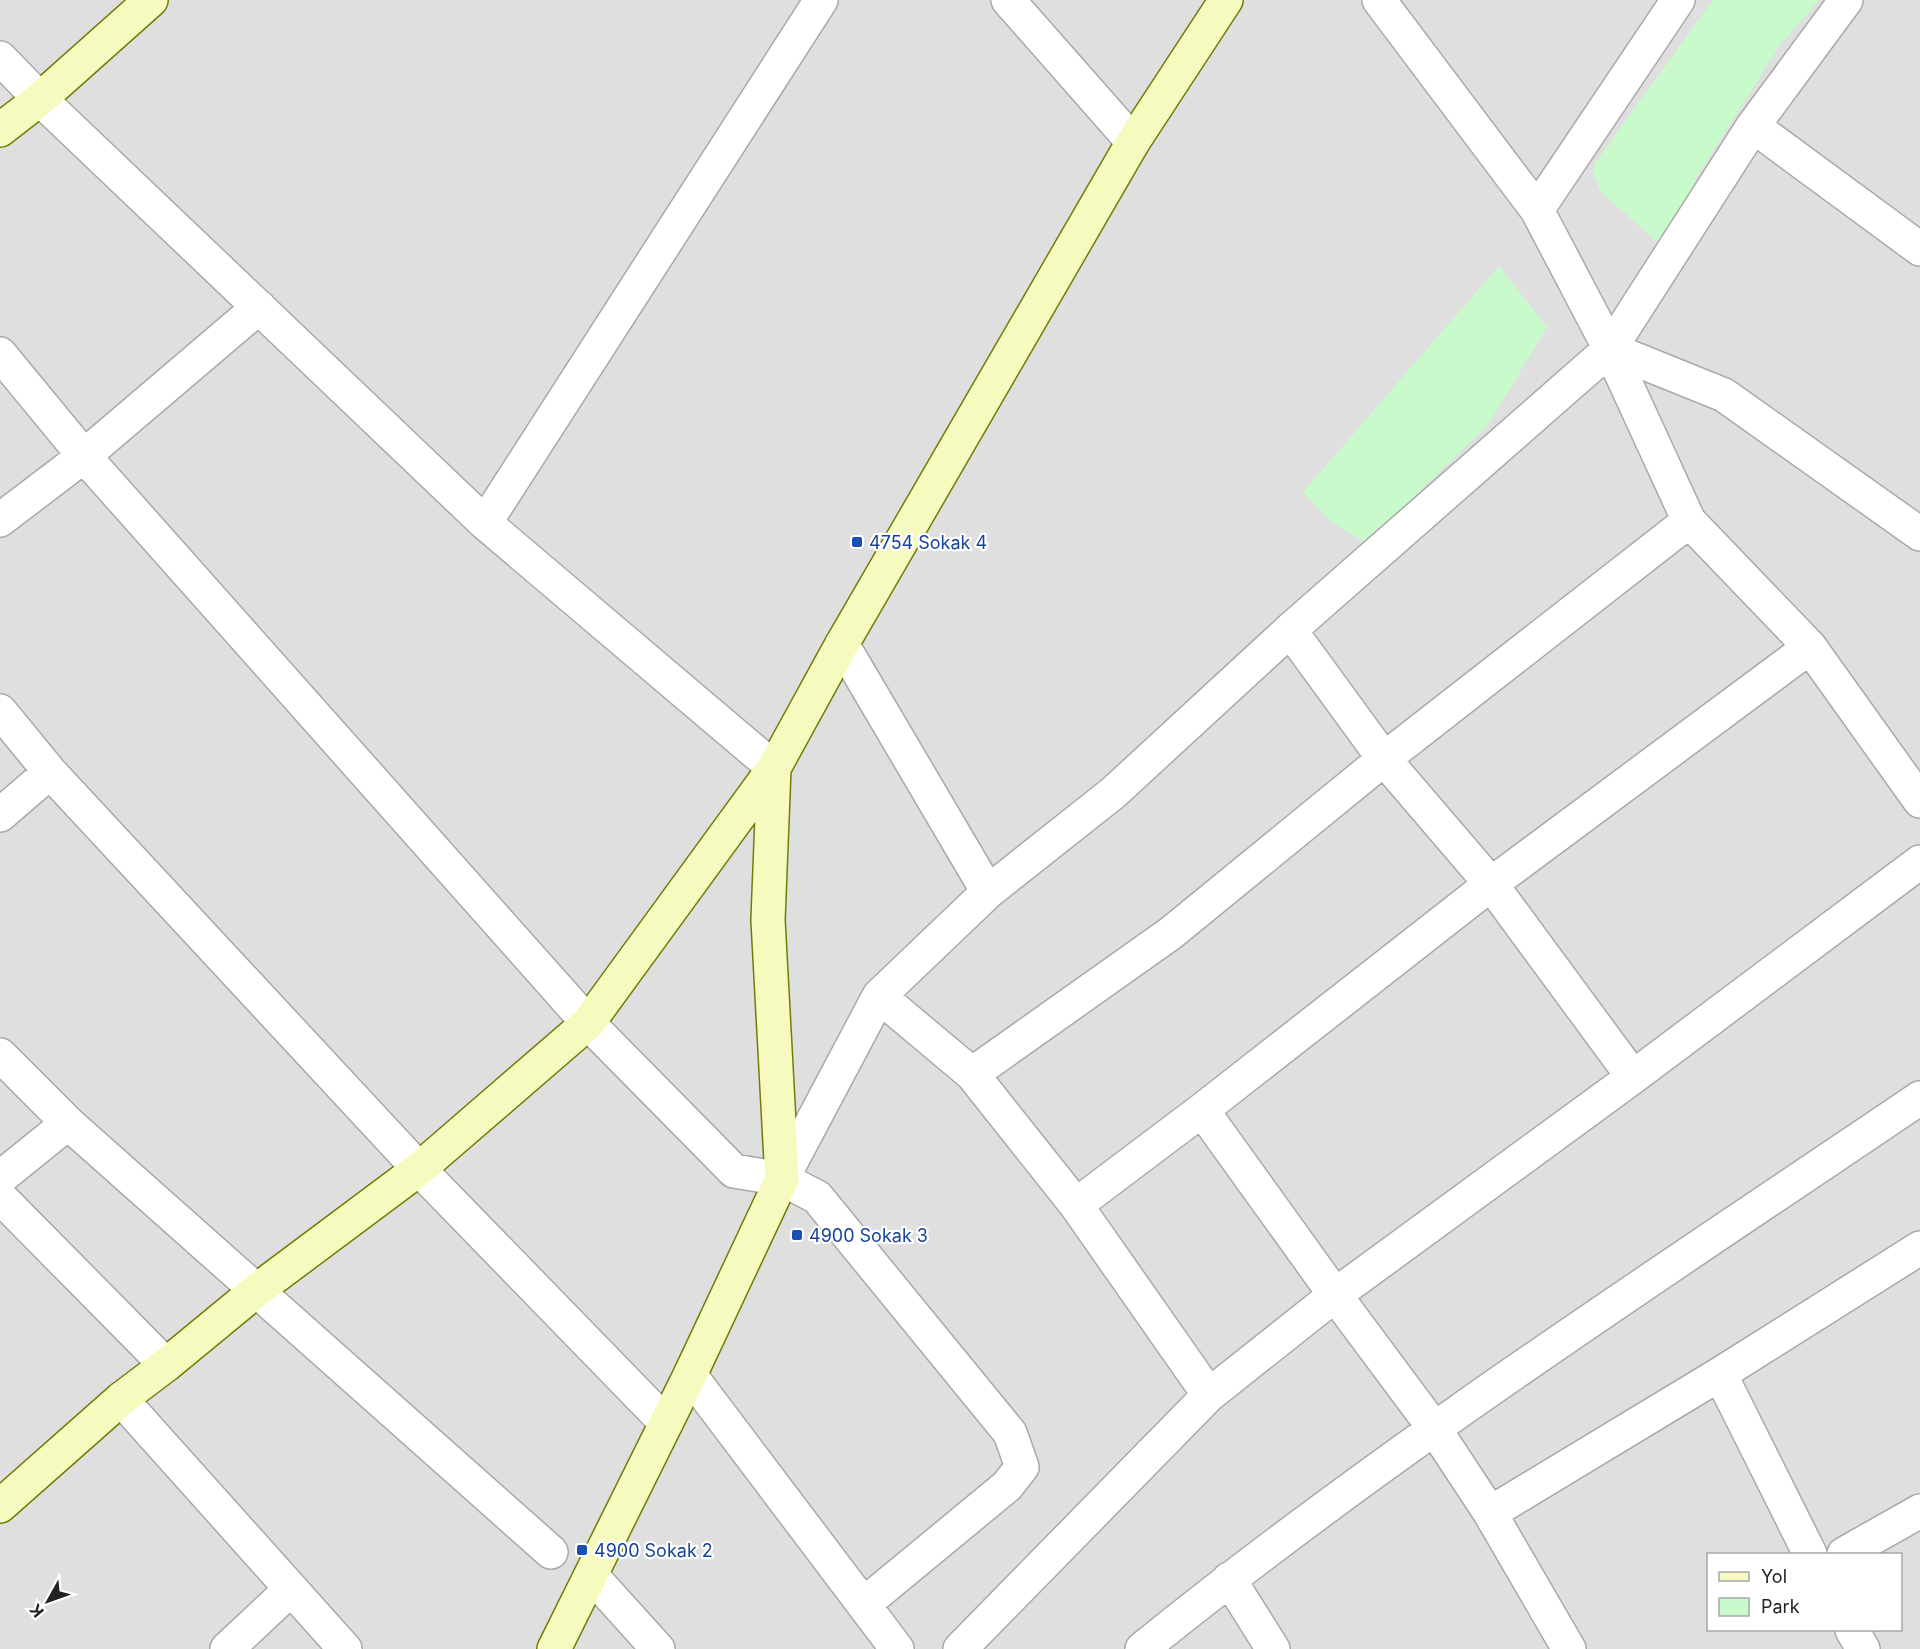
<svg xmlns="http://www.w3.org/2000/svg" width="1920" height="1649" font-family="Inter,sans-serif">
<style>
.residential{fill:#e0dfdf;fill-rule:evenodd}
.park{fill:#c8facc}
.lines{fill:none;stroke-linecap:round;stroke-linejoin:round}
.street-casing{stroke:#a9a9a9;stroke-width:36}
.secondary-casing{stroke:#707d05;stroke-width:36}
.street{stroke:#fff;stroke-width:33}
.secondary{stroke:#f7fabf;stroke-width:33}
.transit-dot{fill:#1a4fb4;stroke:#fff;stroke-width:2}
.labels{text-anchor:middle;dominant-baseline:central;stroke-width:4.5;stroke-linejoin:round;paint-order:stroke}
.transit-label{font-size:18px;fill:#164399;stroke:#fff;text-anchor:start}
</style>
<rect width="100%" height="100%" fill="#f2efe9"/>
<!-- residential -->
<path class="residential" d="M0,0H1920V1649H0ZM1708,1554H1900V1630H1708Z"/>
<!-- park -->
<path class="park" d="M1713,0H1819L1780,45L1696,178L1666,250L1601,192L1593,173L1595,163Z
M1499,266L1547,327L1488,425L1366,543L1330,521L1303,492Z"/>
<g class="lines">
<defs>
<path id="street" d="M1008,0L1133,142
M1379,0L1537,210L1610,349L1689,521L1810,647L1920,801
M0,58L40,99L485,523L774,768
M1753,126L1920,249
M1537,210L1678,0
M1610,349L1724,395L1920,534
M0,354L84,456L588,1023L734,1171L782,1179L817,1197L1010,1433L1022,1467L1007,1486L864,1604
M0,520L84,456L259,307
M485,523L821,0
M1290,630L1384,759L1491,884L1633,1077
M842,644L988,892
M0,711L50,772L419,1169L666,1423
M0,815L50,772
M879,996L972,1074L1076,1205L1209,1395
M0,1055L68,1123L551,1552
M972,1074L1171,933L1384,759L1689,521
M1202,1110L1335,1295L1434,1428L1490,1513L1569,1649
M0,1178L68,1123
M782,1179L879,996L988,892L1113,793L1290,630L1610,349L1753,126L1846,0
M0,1197L166,1365
M1076,1205L1202,1110L1491,884L1810,647
M1720,1374L1810,1554
M690,1375L897,1649
M121,1399L345,1649
M1490,1513L1720,1374L1920,1248
M1844,1554L1920,1511
M592,1576L658,1649
M1229,1579L1273,1649
M1852,1630L1863,1649
M227,1649L291,1589
M960,1649L1209,1395L1335,1295L1633,1077L1920,862
M1142,1649C1389,1449 1657,1276 1920,1098"/>
<path id="secondary" d="M0,130L40,99L151,0
M0,1506L121,1399L166,1365L257,1290L419,1169L588,1023L774,768
M554,1649L690,1375L782,1179L768,920L774,768L842,644L1133,142L1226,0"/>
</defs>
<!-- street casing -->
<use href="#street" class="street-casing"/>
<!-- secondary casing -->
<use href="#secondary" class="secondary-casing"/>
<!-- street -->
<use href="#street" class="street"/>
<!-- secondary -->
<use href="#secondary" class="secondary"/>
</g>
<!-- markers -->
<g class="transit-dot">
<rect x="851" y="536" width="12" height="12" rx="3"/>
<rect x="791" y="1229" width="12" height="12" rx="3"/>
<rect x="576" y="1544" width="12" height="12" rx="3"/>
</g>
<g class="labels">
<!-- transit labels -->
<g class="transit-label">
<text x="869" y="542">4754 Sokak 4</text>
<text x="809" y="1235">4900 Sokak 3</text>
<text x="594" y="1550">4900 Sokak 2</text>
</g>
</g>
<!-- legend -->
<rect x="1707" y="1553" width="195" height="78" fill="#ffffff" stroke="#a7a7a7" stroke-width="1.5"/>
<rect x="1719" y="1572" width="30" height="9" fill="#f7fabf" stroke="#a7a7a7" stroke-width="1.5"/>
<text x="1761" y="1583" font-size="18" fill="#222222">Yol</text>
<rect x="1719" y="1598" width="30" height="18" fill="#c8facc" stroke="#a7a7a7" stroke-width="1.5"/>
<text x="1761" y="1613" font-size="18" fill="#222222">Park</text>
<!-- north arrow -->
<g transform="translate(48 1601) rotate(230)" stroke="#ffffff" stroke-width="4.5" paint-order="stroke">
<path d="M0-4.5L10 22L0 15L-10 22Z" fill="#222222"/>
<text y="-9" font-size="16" font-weight="bold" text-anchor="middle" fill="#222222">K</text>
</g>
</svg>
